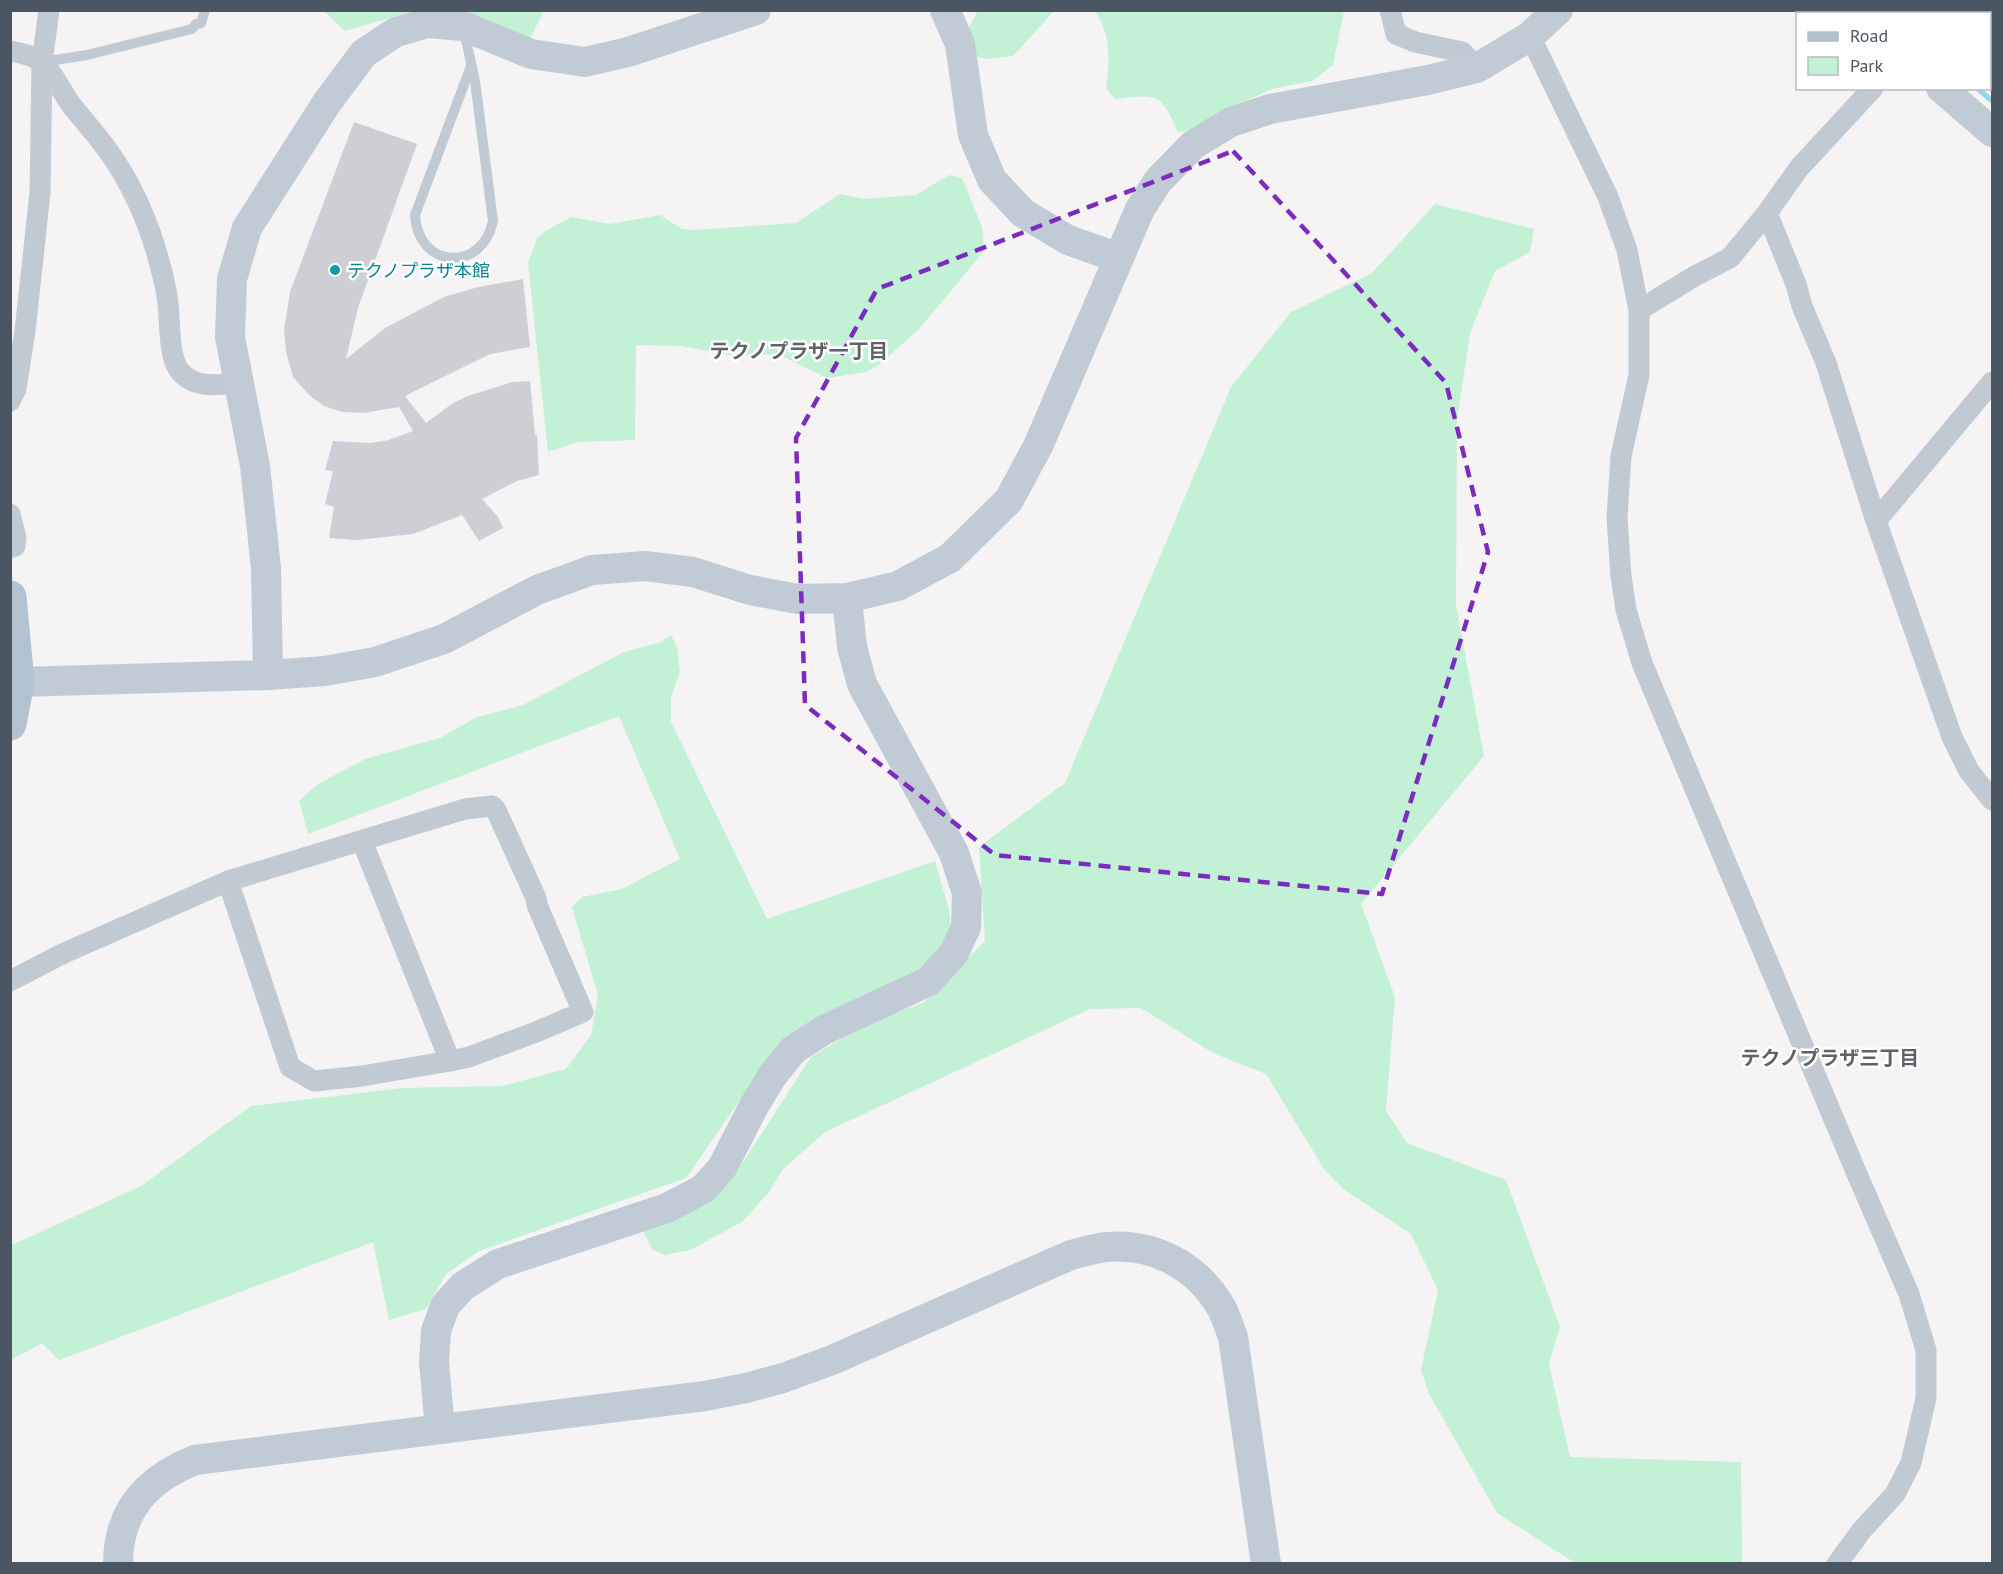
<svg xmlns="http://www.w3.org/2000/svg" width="2003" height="1574" font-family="'PT Sans','Noto Sans JP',sans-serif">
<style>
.green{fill:#c3f1d5}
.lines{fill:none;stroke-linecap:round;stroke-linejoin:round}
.stream{stroke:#90daee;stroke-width:5}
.building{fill:#cdcfd5}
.lane{stroke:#c1cad2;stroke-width:10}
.street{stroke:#c1cad2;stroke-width:21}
.secondary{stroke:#c1cbd6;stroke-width:30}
.primary{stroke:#b3c2d1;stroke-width:33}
.marked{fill:none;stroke:#7b2cbf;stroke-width:4.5;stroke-dasharray:12 8;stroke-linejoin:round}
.culture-dot{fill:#0f9aa8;stroke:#fff;stroke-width:2}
.labels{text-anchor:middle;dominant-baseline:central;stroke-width:5;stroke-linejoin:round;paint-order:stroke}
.culture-label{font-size:18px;fill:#0d838f;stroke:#fff;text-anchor:start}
.neighbourhood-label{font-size:20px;font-weight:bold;fill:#5f6368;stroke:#fff}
</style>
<rect width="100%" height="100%" fill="#f5f3f3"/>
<!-- green -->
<path class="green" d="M324,11H413L345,31Z
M453,11H544L520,58Z
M978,11H1054L1013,56L987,59L974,56L967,30Z
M1095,11H1344L1333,65L1312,81L1272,89L1215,115L1191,130L1178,132C1161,93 1157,94 1115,99L1106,88C1110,62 1111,33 1095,11Z
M949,175L962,178L982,227L984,251L920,328L879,365L867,372L827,378L778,354L736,356L681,346L636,345L635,440L578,442L548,452L528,263L537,238L547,230L571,217L610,224L660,215L682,229L694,230L796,223L840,194L865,199L916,195Z
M1435,204L1534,229L1530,252L1495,271L1470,333L1457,420L1456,605L1484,756L1361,904L1395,997L1386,1111L1407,1143L1506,1180L1560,1327L1549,1364L1570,1457L1741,1462L1742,1563H1575L1497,1513L1429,1394L1421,1370L1438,1290L1411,1234L1343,1189L1324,1169L1266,1074L1213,1053L1141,1008L1090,1009L825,1132L783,1169L769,1192L742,1222L690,1250L665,1255L652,1249L641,1226L731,1181L811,1057L870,1022L923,1003L985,941L979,847L1065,783L1231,387L1291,312L1372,273Z
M671,635L677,647L680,672L671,697V722L767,919L935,861L949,910L952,937L926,966L763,1067L686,1178L479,1251L446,1274L426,1309L389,1320L373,1242L59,1360L42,1343L11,1360L10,1246L141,1186L251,1106L402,1088L502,1086L566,1069L591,1035L598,995L572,907L582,897L622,889L680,859L619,716L308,834L299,801L318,784L365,759L440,738L477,717L523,705L624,652L661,642Z"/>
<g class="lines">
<!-- stream -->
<path class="stream" d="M1886,10L1890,14
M1977,88L1992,101"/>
</g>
<!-- building -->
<path class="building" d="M354,122L417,144L358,308L346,359L385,328L444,297L478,287L523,279L530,347L490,354L405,396L426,423L453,403L468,396L512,382L530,381L535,435H537L539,475L517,481L482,499L498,517L503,528L479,541L462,515L413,534L357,540L329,538L334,507L325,504L333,471L325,470L333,441L371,443L389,440L413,431L399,407L364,413L342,412L324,406L309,395L293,377L286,352L284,330L290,292Z"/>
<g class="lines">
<!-- lane -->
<path class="lane" d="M464,31L475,81L493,221C482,273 418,269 415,215L471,66
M42,62L87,55L192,29L196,24L201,23L205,10"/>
<!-- street -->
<path class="street" d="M1390,10L1396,34L1415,42L1462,52L1477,68
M1530,36L1608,197L1627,250L1639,310V375L1621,456L1617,518L1621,576L1626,610L1642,663L1857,1174L1909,1294L1926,1350V1398L1911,1463L1895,1494L1862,1530L1837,1564
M10,51C21,53 32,55 40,61C51,69 61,90 69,102C82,119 97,135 109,152C138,193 156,241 166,290C171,311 167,354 179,370C193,389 218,385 238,383
M1767,213L1796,284L1802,306L1826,363L1876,521L1952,737L1969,771L1992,800
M1639,310L1695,276L1730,258L1767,213L1799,168L1873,88
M10,401L16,389L25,331L40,193L42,62L49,10
M10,514L16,538L15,546L10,548
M1876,521L1992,382
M362,841L450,1061
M10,981L62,954L228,881L465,809L492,806L496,810L536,898L537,905L583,1012L536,1032L469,1057L450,1061L362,1076L314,1081L290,1067L228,881"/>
<!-- secondary -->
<path class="secondary" d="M945,10L960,44L973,135L992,180L1023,213L1068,240L1119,258
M1849,10L1853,14
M1941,88L1992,132
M268,675L266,568L255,466L230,337L232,279L247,228L326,104L364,53L396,32L427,23L463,26L531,54L585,62L628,52L756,10
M18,682L268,675L325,671L375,662L444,639L537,590L592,570L645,566L693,572L750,590L798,599L847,598L898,586L950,558L1009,500L1039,444L1140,209L1158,181L1193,145L1231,122L1270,109L1428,80L1477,68L1530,36L1558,10
M440,1429L434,1362L436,1331L445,1306L463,1286L498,1264L667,1208L703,1189L722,1168L754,1106L772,1076L793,1050L824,1030L929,981L954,953L966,927L967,893L954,853L862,684L852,647L847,598
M118,1564C118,1510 147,1479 195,1460L705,1396L746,1388L783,1378L832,1360L1071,1255C1083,1252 1095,1248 1107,1247C1154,1243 1197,1266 1221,1307C1226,1316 1229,1327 1233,1337L1266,1564"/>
<!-- primary -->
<path class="primary" d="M10,597L18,682L10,724"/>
</g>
<!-- marked area -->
<path class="marked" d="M1233,151L1446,383L1488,552L1382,894L995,855L805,705L796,438L877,289Z"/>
<!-- markers -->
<circle class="culture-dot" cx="335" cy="270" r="6"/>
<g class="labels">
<!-- culture labels -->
<g class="culture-label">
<text x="347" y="270">テクノプラザ本館</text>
</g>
<!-- neighbourhood labels -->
<g class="neighbourhood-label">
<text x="799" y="351">テクノプラザ一丁目</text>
<text x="1830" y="1058">テクノプラザ三丁目</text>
</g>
</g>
<!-- border -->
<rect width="2003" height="1574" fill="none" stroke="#4a5661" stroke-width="24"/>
<!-- legend -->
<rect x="1796" y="12" width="195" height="78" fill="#ffffff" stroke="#b7bbc0" stroke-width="1.5"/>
<rect x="1808" y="32" width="30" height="9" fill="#b3c2d1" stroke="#b7bbc0" stroke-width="1.5"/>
<text x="1850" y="42" font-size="18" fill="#4a5661">Road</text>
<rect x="1808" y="57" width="30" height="18" fill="#c3f1d5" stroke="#b7bbc0" stroke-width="1.5"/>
<text x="1850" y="72" font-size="18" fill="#4a5661">Park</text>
</svg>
